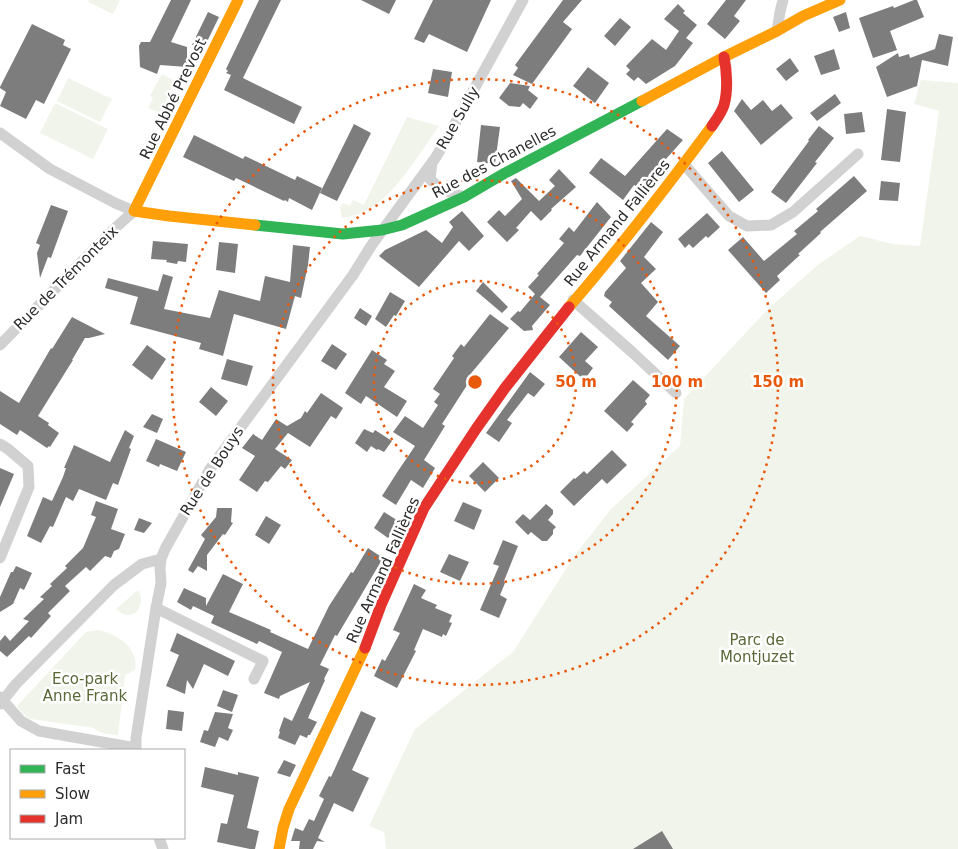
<svg xmlns="http://www.w3.org/2000/svg" width="958" height="849" font-family="'DejaVu Sans',sans-serif">
<style>
.green{fill:#f1f4ea}
.building{fill:#7d7d7d}
.lines{fill:none;stroke-linecap:round;stroke-linejoin:round}
.street{stroke:#d1d1d1;stroke-width:11}
.fast{stroke:#30b455;stroke-width:11}
.slow{stroke:#ff9f0a;stroke-width:11}
.jam{stroke:#e5322d;stroke-width:11}
.ring{fill:none;stroke:#e8590c;stroke-width:2.5;stroke-dasharray:2.5 5}
.labels{text-anchor:middle;dominant-baseline:central;stroke-width:5;stroke-linejoin:round;paint-order:stroke}
.street-label{font-size:15px;fill:#2c2c2c;stroke:#fff}
.park-label{font-size:15px;fill:#596938;stroke:#fff}
.centre{fill:#e8590c;stroke:#fff;stroke-width:2.5}
.ring-label{font-size:15px;text-anchor:middle;font-weight:bold;fill:#e8590c;stroke:#fff;stroke-width:5;stroke-linejoin:round;paint-order:stroke}
</style>
<rect width="100%" height="100%" fill="#fff"/>
<!-- green -->
<path class="green" d="M89,0H120L113,14L88,2Z
M162,74L175,81L160,113L148,108L153,98L150,96Z
M68,78L112,99L100,122L57,101Z
M921,80L958,83V849H386L384,832L369,826L415,729L513,652L575,555L611,509L680,446L684,399L769,308L819,264L860,236L893,244L920,246L939,111L914,104Z
M55,103L108,129L93,159L40,133Z
M407,117L439,126C421,151 393,199 365,211C358,215 350,216 342,218L340,207L343,203L350,206L353,200L364,205Z
M138,590C146,600 138,620 123,614C122,614 118,610 116,609Z
M98,630C117,634 139,647 135,670L125,675L118,735C109,734 100,734 94,728L30,719L22,713L17,706L86,632Z"/>
<!-- building -->
<path class="building" d="M171,0H191L171,42L187,47V67L160,65L157,74L140,67L139,46L141,42H150Z
M259,0H281L243,78L302,107L294,124L224,90L231,75L226,73L228,71L226,69Z
M361,0H396L389,14Z
M433,0H491L467,52L429,34L424,43L414,39Z
M563,0H582L563,22L572,29L532,84L513,75L518,68L515,65Z
M726,0H746L734,16L740,21L725,39L707,24Z
M914,0H917L924,17L890,31L897,50L873,58L859,18L893,6L894,8Z
M678,4L685,11L683,13L697,25L686,38L693,43L675,66L646,84L638,77L634,81L626,74L630,70L626,66L652,39L666,50L679,31L664,19Z
M208,12L219,17L203,50L192,45Z
M846,12L850,28L839,32L833,17Z
M620,18L631,27L615,46L604,36Z
M32,24L65,40L63,45L71,49L44,104L36,100L26,119L0,106L6,92L0,88V87Z
M939,34L953,37L948,66L922,60L917,86L887,97L876,67L898,53L899,57L909,54L910,58L935,49Z
M834,49L840,69L821,75L814,56Z
M790,58L799,71L786,81L776,69Z
M588,67L609,83L595,103L573,86Z
M433,69L452,72L448,97L428,93Z
M510,83L530,86L528,90L538,98L530,109L523,103L520,107L509,106L499,98Z
M835,94L841,103L817,121L810,113Z
M742,99L751,110L763,100L772,111L781,104L793,118L761,145L734,111Z
M887,109L906,112L900,162L881,160Z
M862,112L865,132L846,134L844,114Z
M354,124L371,133L337,201L320,193Z
M481,125L500,127L495,164L477,162Z
M819,126L834,138L815,162L817,163L786,203L771,192L809,141L808,140Z
M667,129L683,140L640,188L634,185L623,200L589,173L601,158L625,176Z
M194,135L243,159L245,156L295,180L297,176L322,188L312,210L289,198L288,202L285,200L284,201L236,178L234,181L183,157Z
M722,151L754,190L739,202L708,163Z
M559,169L576,187L551,209L552,210L541,221L531,211L516,228L519,230L507,242L487,222L499,210L505,216L522,199L511,181L516,178L539,201L555,186L549,180Z
M854,176L867,191L820,232L821,233L798,254L800,255L777,276L780,280L766,293L728,250L743,237L764,261L797,234L794,231L818,211L816,209Z
M881,181L900,183L898,201L879,200Z
M597,202L611,217L580,256L577,255L540,297L550,305L532,326L533,330L524,331L510,319L518,311L520,312L535,294L528,287L539,275L537,274L564,243L559,239L569,227L574,232Z
M51,205L68,211L51,258L48,257L40,278L37,253L40,245L36,243Z
M462,211L484,236L469,251L459,241L419,287L379,256L385,250L426,230L442,243L453,227L449,222Z
M707,213L720,227L708,238L706,236L693,248L689,244L685,248L678,239Z
M651,222L663,232L644,257L656,269L641,283L658,302L646,316L680,346L668,360L609,306L612,302L604,296L605,292L626,268L620,261Z
M153,241L188,244L186,262L178,261L177,264L166,262L167,260L151,259Z
M219,242L238,244L235,273L216,270Z
M293,245L310,247L308,265L301,298L295,296L286,329L234,314L223,356L199,349L201,343L130,324L138,297L105,288L108,278L158,291L163,274L173,277L164,309L210,318L219,290L260,301L265,276L290,282Z
M483,282L508,307L502,313L476,291Z
M390,292L405,301L396,316L394,315L386,327L375,319Z
M360,308L372,316L366,326L354,318Z
M490,314L509,328L468,377L471,379L442,424L445,426L424,460L435,468L423,488L411,480L396,505L382,496L398,471L415,446L393,432L405,416L423,428L438,405L434,402L440,394L433,389L454,358L452,356L461,344L464,347Z
M72,317L105,334L89,338H85L72,360H73L38,416L49,423L48,425L59,433L50,447L49,446L47,448L20,430L17,435L0,424V391L19,403L51,348L52,349Z
M581,332L598,347L585,361L593,368L584,380L559,357Z
M332,344L347,354L336,370L321,361Z
M147,345L166,359L152,380L132,365Z
M372,350L387,360L384,364L395,371L384,387L407,401L397,417L366,396L361,404L345,393Z
M227,359L253,366L247,386L221,379Z
M530,372L545,384L534,397L528,393L507,420L512,423L499,442L486,433Z
M633,380L650,395L645,401L647,404L631,422L634,424L627,432L604,411Z
M211,387L228,401L216,416L199,402Z
M321,393L343,408L336,419L331,416L310,447L288,433L275,449L292,460L285,469L281,466L268,482L265,481L257,492L239,480L255,456L242,448L253,434L262,440L276,419L287,426L301,418L305,411L307,413Z
M152,414L163,419L157,433L143,427Z
M364,429L373,433L375,430L392,441L384,452L378,449L377,450L371,446L367,452L355,443Z
M125,430L134,436L129,448L131,449L118,485L113,483L106,500L79,489L73,501L66,497L53,527L50,526L41,543L27,536L43,497L52,501L63,477L66,468H64L74,445L110,462Z
M156,439L186,452L177,471L160,464L159,467L146,461Z
M612,450L627,465L607,484L602,479L574,506L560,492L574,478L575,479L584,471L587,474Z
M483,462L499,478L485,492L469,476Z
M0,468L14,474L0,507Z
M96,501L118,509L111,529L125,534L119,549L114,551L111,558L105,556L90,571L86,567L65,586L70,591L48,613L51,616L31,638L29,636L7,657L0,651V641L5,635L10,641L29,621L23,619L44,599L40,597L52,586L50,584L67,568L65,566L83,548L96,517L91,515Z
M463,502L482,510L474,530L454,521Z
M546,504L553,510V514L548,520L556,527L553,530V534L547,541H542L531,532L528,535L515,522L523,514L530,520Z
M217,508H232L231,522L233,523L225,535L223,534L207,555V571L198,566L193,573L188,570L205,539L201,535L216,517Z
M384,512L400,522L388,538L374,528Z
M266,516L281,525L269,544L255,535Z
M139,518L152,523L144,533L134,530Z
M503,540L518,546L504,581L505,583L500,595L507,599L499,618L480,610L499,566L493,564Z
M368,548L383,558L337,636L335,635L320,665L329,669L324,679L325,680L308,718L317,722L310,735H308L307,738L300,735L295,745L278,738L280,732L279,731L284,717L292,721L310,682L280,696L279,699L264,693L282,652L259,641L257,644L211,623L214,616L193,606L191,610L177,602L184,588L206,598V606L223,574L243,584L229,612L271,630L270,632L308,649L329,606L351,572L353,573Z
M449,554L469,562L460,581L440,572Z
M16,566L32,573L24,590L20,588L13,604L0,612V597L11,572H13Z
M414,584L426,590L421,598L437,605L435,608L452,615L449,622L452,623L446,636L443,634L442,637L423,629L414,650L416,651L397,688L374,676L382,659L385,661L400,633L393,630Z
M177,633L235,661L228,676L204,664L193,689L187,680L185,694L166,686L179,655L170,651Z
M223,690L238,695L232,712L217,706Z
M168,710L184,712L182,731L166,729Z
M361,711L376,718L352,770L369,778L353,812L334,803L318,838L325,842L317,841L313,849H299L300,841H291L295,828L303,831L309,819L314,821L324,799L319,796L329,776L331,777Z
M215,712L233,714L228,728L233,730L228,741L219,737L215,747L200,742L204,730L208,731Z
M284,760L296,765L290,777L277,773Z
M205,767L238,775V772L259,777L247,828L259,831L255,849H250L217,842L221,823L227,824L234,795L201,787Z
M662,831L673,849H633Z"/>
<g class="lines">
<!-- street -->
<path class="street" d="M777,31L780,12L783,0
M0,133L50,169L115,203L134,211L113,230L0,345
M432,162L430,179L440,189L464,197
M684,164L729,216L747,226L771,225L793,212L858,154
M573,300L632,352L676,393
M0,444L8,449L28,466L29,487L0,558
M156,608L263,661L254,679
M0,697L21,721L39,731L136,748
M0,704L16,684L114,585L142,564L161,559
M136,750V738L156,608L161,583L160,567L161,559L165,549L210,469L353,275L371,246L436,157L451,131L523,0
M159,838L163,849"/>
<!-- fast -->
<path class="fast" d="M255,225L343,234L382,230L402,225L464,197L505,173L642,101"/>
<!-- slow -->
<path class="slow" d="M238,0L134,211L169,216L255,225
M642,101L724,57L777,31L803,16L840,0
M569,307C619,249 666,188 712,126
M279,849L283,828L289,809L365,648"/>
<!-- jam -->
<path class="jam" d="M712,126C716,120 722,112 724,105C728,91 727,71 724,57
M365,648L381,605L424,508L476,429L505,388L569,307"/>
</g>
<!-- distance rings -->
<g class="ring">
<circle cx="475" cy="382" r="101"/>
<circle cx="475" cy="382" r="202"/>
<circle cx="475" cy="382" r="303"/>
</g>
<g class="labels">
<!-- street labels -->
<g class="street-label">
<text transform="translate(173 99) rotate(-64)">Rue Abbé Prevost</text>
<text transform="translate(458 118) rotate(-60)">Rue Sully</text>
<text transform="translate(494 162) rotate(-28)">Rue des Chanelles</text>
<text transform="translate(617 223) rotate(-51)">Rue Armand Fallières</text>
<text transform="translate(66 278) rotate(-45)">Rue de Trémonteix</text>
<text transform="translate(212 471) rotate(-57)">Rue de Bouys</text>
<text transform="translate(383 570) rotate(-66)">Rue Armand Fallières</text>
</g>
<!-- park labels -->
<g class="park-label">
<text x="757" y="640">Parc de<tspan x="757" dy="17">Montjuzet</tspan></text>
<text x="85" y="679">Eco-park<tspan x="85" dy="17">Anne Frank</tspan></text>
</g>
</g>
<circle cx="475" cy="382" r="8" class="centre"/>
<g class="ring-label">
<text x="576" y="387">50 m</text>
<text x="677" y="387">100 m</text>
<text x="778" y="387">150 m</text>
</g>
<!-- legend -->
<rect x="10" y="749" width="175" height="90" fill="#ffffff" stroke="#ababab"/>
<rect x="20" y="765" width="25" height="8" fill="#30b455" stroke="#ababab"/>
<text x="55" y="774" font-size="15" fill="#2c2c2c">Fast</text>
<rect x="20" y="790" width="25" height="8" fill="#ff9f0a" stroke="#ababab"/>
<text x="55" y="799" font-size="15" fill="#2c2c2c">Slow</text>
<rect x="20" y="815" width="25" height="8" fill="#e5322d" stroke="#ababab"/>
<text x="55" y="824" font-size="15" fill="#2c2c2c">Jam</text>
</svg>
